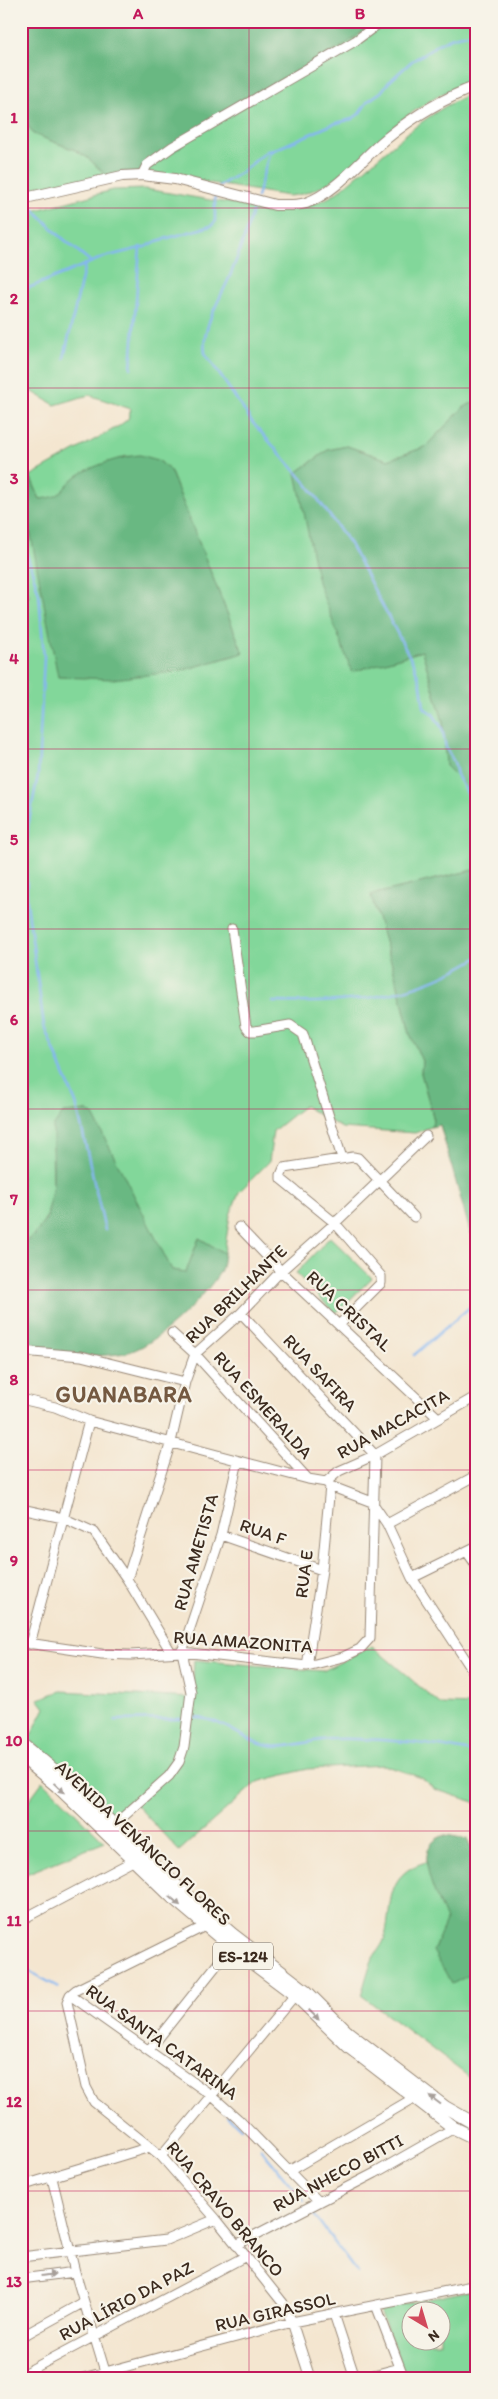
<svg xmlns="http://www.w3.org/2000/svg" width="498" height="2399" font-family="Itim,sans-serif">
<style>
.green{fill:#82d79a;stroke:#5e805c;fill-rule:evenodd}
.forest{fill:#69b882;stroke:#527150}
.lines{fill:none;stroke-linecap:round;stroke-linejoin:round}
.stream{stroke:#85b6f1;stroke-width:2.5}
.minor-casing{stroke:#988877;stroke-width:11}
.tertiary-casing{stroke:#988877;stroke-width:12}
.primary-casing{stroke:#988877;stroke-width:14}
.minor{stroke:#fff;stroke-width:9}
.tertiary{stroke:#fff;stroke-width:10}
.primary{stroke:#fff;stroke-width:12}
.oneway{fill:#a79f9a}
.grid{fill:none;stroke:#c2185b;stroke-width:1;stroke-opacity:0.55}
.labels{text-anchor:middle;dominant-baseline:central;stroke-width:4.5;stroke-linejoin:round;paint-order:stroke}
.shield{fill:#f7f3e8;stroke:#73665b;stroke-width:1}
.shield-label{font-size:16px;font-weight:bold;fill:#3b2a1e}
.street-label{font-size:18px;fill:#3b2a1e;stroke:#f7f3e8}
.district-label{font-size:22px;font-weight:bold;letter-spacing:1px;fill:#745941;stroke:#f7f3e8}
.neatline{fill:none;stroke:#c2185b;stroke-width:2}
.grid-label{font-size:16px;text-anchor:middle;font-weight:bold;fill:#c2185b}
</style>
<rect width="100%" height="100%" fill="#f7f3e8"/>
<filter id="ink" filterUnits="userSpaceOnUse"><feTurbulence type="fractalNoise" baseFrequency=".02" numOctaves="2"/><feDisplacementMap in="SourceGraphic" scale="10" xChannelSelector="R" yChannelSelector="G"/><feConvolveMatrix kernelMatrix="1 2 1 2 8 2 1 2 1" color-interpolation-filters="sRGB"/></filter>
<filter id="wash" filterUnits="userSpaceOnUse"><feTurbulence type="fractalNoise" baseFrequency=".0096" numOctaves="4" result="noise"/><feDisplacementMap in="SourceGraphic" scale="20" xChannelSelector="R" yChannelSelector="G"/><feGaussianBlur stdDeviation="1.12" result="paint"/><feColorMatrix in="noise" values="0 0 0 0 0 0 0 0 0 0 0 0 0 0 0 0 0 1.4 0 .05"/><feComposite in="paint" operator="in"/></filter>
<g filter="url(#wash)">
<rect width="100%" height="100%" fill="#f4e6d0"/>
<!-- green -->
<path class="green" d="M376,21H477V78C450,88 426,102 403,119C369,146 334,194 288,196L145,172L183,137Z
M477,91V400L463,408L425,447L388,460L347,446L328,450L296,473L352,671L422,651L443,721L446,766C482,799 477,824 477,869L371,895L397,981L410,1034L422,1061L421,1073L434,1120L431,1127L415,1133L342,1128L304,1106L273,1131L269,1162L239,1192L230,1215L224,1253L199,1238L186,1272L171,1270L88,1111L63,1113L52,1147L53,1186L47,1217L37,1232L21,1247V599L30,596L21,579V500L180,671L243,653L170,470L158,460L126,456L77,476L55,498L40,499L30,476L119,426L128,419L131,409L89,395L55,405L21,385V214L113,190L145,189C195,196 271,216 318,202C336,197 351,180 365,169C400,139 433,108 477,91Z
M23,116L46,139L75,150L88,158L108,177L21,195V118Z
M330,1237L372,1278L335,1314L296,1273Z
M372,1646L440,1704L477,1705V1805L474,1802L434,1789L422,1778L384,1765L307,1769L257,1782L179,1851L131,1799L112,1816L29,1739L45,1708L38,1699L61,1691L192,1698L194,1660L323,1671Z
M43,1781L105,1842L21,1876V1811Z
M426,1862L447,1922L477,1971V2083L361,1995C365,1983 368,1969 373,1958C377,1951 383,1945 385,1937C393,1903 384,1874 426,1862Z
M477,2289V2378H406L379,2309ZM410,2312H440V2342H410Z"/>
<!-- forest -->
<path class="forest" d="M21,21H376L346,44L234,108L145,172L108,177L88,158L75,150L33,134L23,117L21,118Z
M477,400V816L462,782L446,766L443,721L422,651L352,672L318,582L296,473L328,450L347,446L388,460L425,447L463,408Z
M140,455L158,460L170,470L243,653L180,671L113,679L58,677L25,504L21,500V469L30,476L40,499C66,497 60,488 77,476C91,466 123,456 140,455Z
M477,869V1257L440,1125L431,1127L434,1120L421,1073L422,1061L410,1034L397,981L371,895Z
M88,1111L93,1115L172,1270L186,1272L199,1238L224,1253C223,1259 223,1267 220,1272C205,1297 154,1348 125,1353C92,1359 55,1353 21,1351V1247L37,1232L47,1217L53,1186V1127L63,1113Z
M446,1835L467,1839L477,1862V1971L452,1984L433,1951L446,1921C438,1897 407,1845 446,1835Z"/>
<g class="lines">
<!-- stream -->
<path class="stream" d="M219,186L242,172L267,151L274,150L333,124L352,119L359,114L368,101L381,92L389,82L412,61L429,51L436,45L453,37L477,32
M257,197L269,154L274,150
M26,202L60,236L91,262
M255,202C248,227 240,252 230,276C220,300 201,327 205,353L252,422L307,484L350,544L414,665L421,685L424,708L433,714L442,728L446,748L454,762L457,775L477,811
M21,291L104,257L145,247L157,241L211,226L215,222V193
M64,358L85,264
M131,368L140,247
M21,535L39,594L44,657L38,775L28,826L26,861L27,903L44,1026L76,1103L105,1230
M273,1002C351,1004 408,999 477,958
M414,1355L477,1301
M195,1718C224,1718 243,1742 269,1746C291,1749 312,1739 333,1739C381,1738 430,1743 477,1753
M115,1720L181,1719
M21,1967L58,1987
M228,2116L241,2128
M260,2148L304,2201
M312,2212L357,2273"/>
</g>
</g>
<g filter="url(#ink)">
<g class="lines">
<defs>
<path id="minor" d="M142,175L147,165L172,147L355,41L382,21
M232,929L246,1026L250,1031H255L290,1025L303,1034L342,1158
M239,1227L281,1271L438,1418
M340,1324L381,1283V1276L335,1223L281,1179V1175L284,1168L353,1157L358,1158L414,1217
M172,1333L195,1354L308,1479
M21,1351L81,1356L185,1382
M21,1399L55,1407L89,1421L308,1479L326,1482L330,1486L372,1502L387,1524L412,1578L477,1677
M326,1482L339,1471L375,1455L477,1396
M21,1509L63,1518L94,1532L127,1579L171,1652
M387,1524L477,1475
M221,1535L322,1570
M467,1552L477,1566
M412,1578L477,1546
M127,1579L171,1442L185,1382L195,1354L241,1313L281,1271L335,1223L426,1136
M21,1642L102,1654L131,1655L182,1652L307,1666L343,1657L360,1649L370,1638L375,1455L241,1313
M30,1644L89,1421
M307,1666L322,1570L330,1486
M114,1825L169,1776L179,1762L184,1747L191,1692L182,1652L221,1535L238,1461
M21,1920L133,1861
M205,1926L76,1990L70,1995L67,2002L86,2087L94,2102L161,2156L216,2219L283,2303L292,2322L310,2378
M70,1995L211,2095L238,2119L318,2201
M149,2050L231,1947
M161,2156L295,1995
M289,2171L414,2098
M52,2178L75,2272L107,2378
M21,2186L150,2147
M236,2245L375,2173L454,2128
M21,2257L166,2240L216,2219
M21,2279L75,2272
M376,2305L404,2378
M334,2314L355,2378
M21,2337L84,2302
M21,2375L246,2256
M83,2378L292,2322L477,2285
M362,2378L400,2368"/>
<path id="tertiary" d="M21,199L122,176L142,175L175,179L275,205C286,205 296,206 306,203C337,192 362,158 387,138C414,116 444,98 477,86"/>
<path id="primary" d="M21,1743L61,1776L114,1825L155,1867L232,1934L306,1991L346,2031L445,2107L477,2125
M21,1756L57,1786L173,1898L231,1947L295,1995L350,2048L454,2128L477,2139"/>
</defs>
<!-- minor casing -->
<use href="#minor" class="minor-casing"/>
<!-- tertiary casing -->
<use href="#tertiary" class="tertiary-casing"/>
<!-- primary casing -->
<use href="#primary" class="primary-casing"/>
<!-- minor -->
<use href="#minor" class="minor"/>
<!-- tertiary -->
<use href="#tertiary" class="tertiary"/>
<!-- primary -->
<use href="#primary" class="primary"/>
</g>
<!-- one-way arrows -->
<defs><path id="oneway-solid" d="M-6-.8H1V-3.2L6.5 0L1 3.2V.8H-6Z" transform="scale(1.25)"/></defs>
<g class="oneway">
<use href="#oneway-solid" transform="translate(59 1788) rotate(43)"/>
<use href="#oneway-solid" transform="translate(175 1901) rotate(41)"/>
<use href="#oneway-solid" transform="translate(314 2015) rotate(45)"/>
<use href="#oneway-solid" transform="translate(435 2100) rotate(-143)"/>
<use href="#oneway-solid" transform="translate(48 2275) rotate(-8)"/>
</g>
</g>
<!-- grid -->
<path class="grid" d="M249,21V2378M21,208H477M21,388H477M21,568H477M21,749H477M21,929H477M21,1109H477M21,1290H477M21,1470H477M21,1650H477M21,1831H477M21,2011H477M21,2191H477"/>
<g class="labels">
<!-- shield labels -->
<rect class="shield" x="213" y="1942.5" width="60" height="27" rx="4"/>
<g class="shield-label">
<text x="243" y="1956">ES-124</text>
</g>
<!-- street labels -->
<g class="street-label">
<text transform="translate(236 1294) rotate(-44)">RUA BRILHANTE</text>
<text transform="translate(349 1311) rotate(43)">RUA CRISTAL</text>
<text transform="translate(320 1373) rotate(47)">RUA SAFIRA</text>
<text transform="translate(263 1405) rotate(48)">RUA ESMERALDA</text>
<text transform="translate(393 1424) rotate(-29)">RUA MACACITA</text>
<text transform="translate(263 1532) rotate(19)">RUA F</text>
<text transform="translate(196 1552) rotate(-74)">RUA AMETISTA</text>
<text transform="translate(304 1574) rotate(-83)">RUA E</text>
<text transform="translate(243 1642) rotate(4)">RUA AMAZONITA</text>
<text transform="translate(143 1843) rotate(43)">AVENIDA VENÂNCIO FLORES</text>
<text transform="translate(162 2042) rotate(36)">RUA SANTA CATARINA</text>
<text transform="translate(338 2173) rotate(-28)">RUA NHECO BITTI</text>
<text transform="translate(225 2209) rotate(50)">RUA CRAVO BRANCO</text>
<text transform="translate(126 2301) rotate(-28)">RUA LÍRIO DA PAZ</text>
<text transform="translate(275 2312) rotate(-13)">RUA GIRASSOL</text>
</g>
<!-- district labels -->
<g class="district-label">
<text x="124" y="1394">GUANABARA</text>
</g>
</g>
<!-- margin -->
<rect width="498" height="2399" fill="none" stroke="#f7f3e8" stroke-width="55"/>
<!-- north arrow -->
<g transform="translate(426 2326) rotate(142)"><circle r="24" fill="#f7f3e8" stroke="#aca397"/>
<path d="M0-4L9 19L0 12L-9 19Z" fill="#d1495b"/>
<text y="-8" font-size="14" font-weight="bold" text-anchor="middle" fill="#3b2a1e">N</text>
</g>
<rect x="28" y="28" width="442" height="2344" class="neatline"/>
<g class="grid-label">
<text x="138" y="19">A</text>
<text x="360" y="19">B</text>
<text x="14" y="123">1</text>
<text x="14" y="304">2</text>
<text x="14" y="484">3</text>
<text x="14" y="664">4</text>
<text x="14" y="845">5</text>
<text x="14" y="1025">6</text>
<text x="14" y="1205">7</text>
<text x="14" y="1385">8</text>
<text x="14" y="1566">9</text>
<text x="14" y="1746">10</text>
<text x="14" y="1926">11</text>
<text x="14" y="2107">12</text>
<text x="14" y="2287">13</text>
</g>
</svg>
